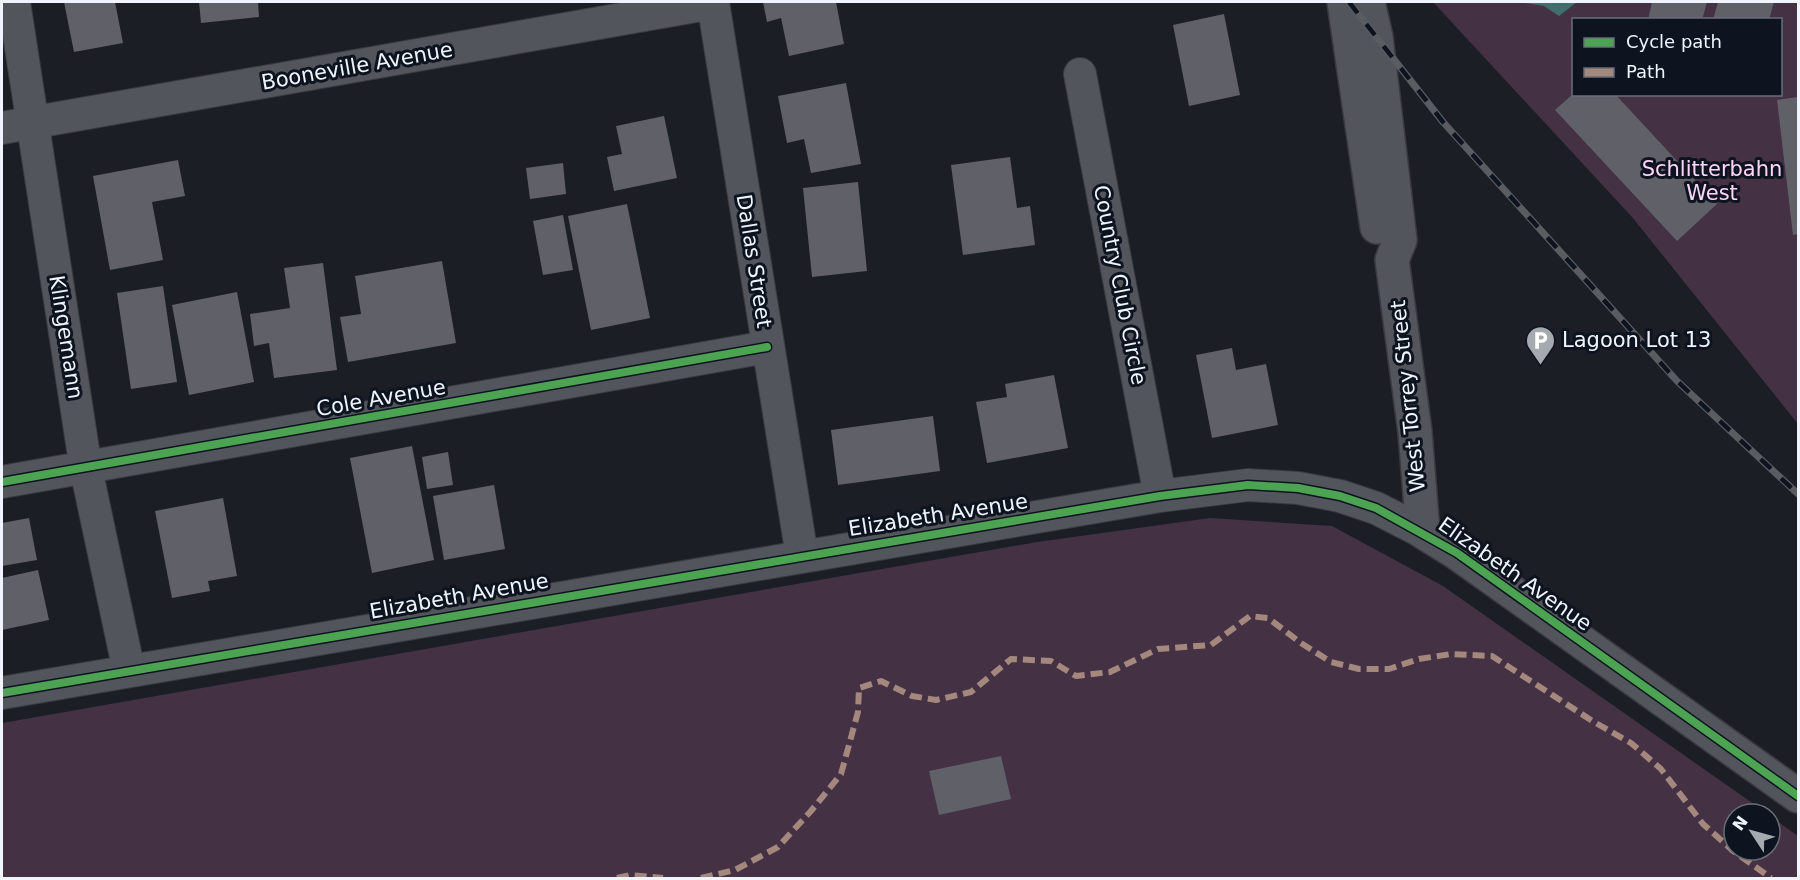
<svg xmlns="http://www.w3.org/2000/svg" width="1800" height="880" font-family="'DejaVu Sans',sans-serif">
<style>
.green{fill:#443144;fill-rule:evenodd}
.water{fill:#416d6d}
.building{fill:#606168}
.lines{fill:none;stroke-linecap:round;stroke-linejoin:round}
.street-casing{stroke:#393b41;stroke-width:34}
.secondary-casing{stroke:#393b41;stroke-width:36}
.street{stroke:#52555b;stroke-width:32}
.secondary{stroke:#52555b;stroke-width:33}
.rail-casing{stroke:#595c61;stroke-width:7}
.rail{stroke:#0e141f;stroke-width:4.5;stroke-dasharray:14;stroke-linecap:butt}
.quiet{stroke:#a5887d;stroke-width:6;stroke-dasharray:12 6;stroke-linecap:butt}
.cycleway-casing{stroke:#0e141f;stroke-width:11}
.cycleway{stroke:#4ca352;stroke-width:8}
.labels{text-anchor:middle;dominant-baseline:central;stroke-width:6;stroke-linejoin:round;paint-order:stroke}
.street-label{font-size:21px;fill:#f0f5fd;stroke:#0e141f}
.park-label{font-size:21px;fill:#fcd5fa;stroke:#0e141f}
.poi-label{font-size:21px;fill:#f0f5fd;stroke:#0e141f;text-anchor:start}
</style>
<rect width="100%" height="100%" fill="#1b1e25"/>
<!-- green -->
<path class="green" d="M1433,2H1798V424L1632,217ZM1574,20H1780V94H1574Z
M1210,518L1332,526L1443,586L1768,814H1734V850H1770V816L1798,836V878H2V723L1037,542Z"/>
<!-- water -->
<path class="water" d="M1520,2H1577L1559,16L1544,6Z"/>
<!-- building -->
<path class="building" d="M64,2H115L123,43L74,52Z
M199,2H258L259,17L201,23Z
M763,2H836L844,44L789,56L781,18L767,22Z
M1652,2H1707L1702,20H1648Z
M1718,2H1774L1769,20H1713Z
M1224,14L1240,95L1189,106L1173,25Z
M846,83L861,164L811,173L804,139L787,143L778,96Z
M1574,93V94H1615L1717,204L1677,241L1555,110Z
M1798,97V234L1793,235L1777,100Z
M664,116L677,178L614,191L607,157L622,154L616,126Z
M1010,157L1017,208L1030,206L1035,245L963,255L951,165Z
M178,160L185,196L152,202L163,260L110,270L93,176Z
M563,163L566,194L530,199L526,168Z
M858,182L867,271L812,277L803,188Z
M627,204L650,318L591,330L568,216Z
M563,215L573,270L543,275L533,221Z
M442,261L456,343L348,362L340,317L361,314L355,276Z
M323,263L337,370L274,378L269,343L254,346L250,314L290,308L284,268Z
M163,286L177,382L131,389L117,293Z
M237,292L254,382L189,395L172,305Z
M1232,348L1236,370L1266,364L1278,425L1212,438L1196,355Z
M1054,375L1068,448L987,463L976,402L1007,397L1005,384Z
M933,416L940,471L838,485L831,430Z
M412,446L434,560L372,573L350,458Z
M448,452L453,485L427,489L422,457Z
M494,485L505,549L444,560L433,496Z
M223,498L237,576L208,581L210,591L172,598L155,511Z
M29,518L37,560L2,566V523Z
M38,570L49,620L2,630V578Z
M1001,756L1011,799L939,815L929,771Z"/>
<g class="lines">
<defs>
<path id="street" d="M14,2L86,469L129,671
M713,2L802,556
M1080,74L1160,496
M2,128L713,3
M2,482L767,347
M2,693L1160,496L1248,485L1298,488L1340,496L1376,508L1423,532"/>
<path id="secondary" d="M1344,2L1377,227
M1368,2L1376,37L1400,240L1392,260L1415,432L1423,532L1457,553L1798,796"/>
</defs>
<!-- street casing -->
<use href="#street" class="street-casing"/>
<!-- secondary casing -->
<use href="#secondary" class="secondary-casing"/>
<!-- street -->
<use href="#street" class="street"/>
<!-- secondary -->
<use href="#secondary" class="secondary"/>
<defs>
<path id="rail" d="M1349,2L1443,122L1677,381L1798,494"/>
</defs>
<!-- rail casing -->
<use href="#rail" class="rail-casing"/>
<!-- rail -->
<use href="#rail" class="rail"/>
<!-- quiet -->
<path class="quiet" d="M617,878L630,875L663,878
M701,878L735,870L778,847L811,811L841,774L858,712L859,688L881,681L912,696L936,700L971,692L1011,659L1051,661L1076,676L1110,672L1158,649L1211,645L1250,616L1268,618L1301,643L1331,662L1359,669H1389L1419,659L1451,654L1492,656L1594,722L1631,743L1661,769L1703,824L1732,850L1771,878"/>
<defs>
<path id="cycleway" d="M2,482L767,347
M2,693L1160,496L1248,485L1298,488L1340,496L1376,508L1457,553L1798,796"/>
</defs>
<!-- cycleway casing -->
<use href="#cycleway" class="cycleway-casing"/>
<!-- cycleway -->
<use href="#cycleway" class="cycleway"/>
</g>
<!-- icons -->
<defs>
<symbol id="parking-pin" viewBox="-11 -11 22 30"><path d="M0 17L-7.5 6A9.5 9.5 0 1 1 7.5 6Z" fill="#a5aab1" stroke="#0e141f"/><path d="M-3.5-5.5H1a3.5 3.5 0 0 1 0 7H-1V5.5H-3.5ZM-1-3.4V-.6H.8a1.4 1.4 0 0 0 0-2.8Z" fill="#fff"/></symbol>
</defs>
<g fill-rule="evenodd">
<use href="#parking-pin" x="1524" y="324" width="33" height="45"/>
</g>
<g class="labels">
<!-- street labels -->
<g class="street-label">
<text transform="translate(357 66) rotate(-10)">Booneville Avenue</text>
<text transform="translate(754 261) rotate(81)">Dallas Street</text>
<text transform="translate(1120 285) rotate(79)">Country Club Circle</text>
<text transform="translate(66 337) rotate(81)">Klingemann</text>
<text transform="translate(1408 396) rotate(-96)">West Torrey Street</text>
<text transform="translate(381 398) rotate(-10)">Cole Avenue</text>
<text transform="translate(938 515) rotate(-9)">Elizabeth Avenue</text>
<text transform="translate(1515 574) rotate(35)">Elizabeth Avenue</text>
<text transform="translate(459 596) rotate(-10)">Elizabeth Avenue</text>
</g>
<!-- park labels -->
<g class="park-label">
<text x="1712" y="169">Schlitterbahn<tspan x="1712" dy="24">West</tspan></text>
</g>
<!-- poi labels -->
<g class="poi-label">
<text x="1562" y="340">Lagoon Lot 13</text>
</g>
</g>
<!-- border -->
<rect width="1800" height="880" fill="none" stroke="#f0f5fd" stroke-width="6"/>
<!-- legend -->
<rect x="1572" y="18" width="210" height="78" fill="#0e141f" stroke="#686e78" stroke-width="1.5"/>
<rect x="1584" y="38" width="30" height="9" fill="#4ca352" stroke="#686e78" stroke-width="1.5"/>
<text x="1626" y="48" font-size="18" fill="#f0f5fd">Cycle path</text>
<rect x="1584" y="68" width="30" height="9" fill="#a5887d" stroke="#686e78" stroke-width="1.5"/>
<text x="1626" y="78" font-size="18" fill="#f0f5fd">Path</text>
<!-- north arrow -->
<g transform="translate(1752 832) rotate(306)"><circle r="28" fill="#0e141f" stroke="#686e78" stroke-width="1.5"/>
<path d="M0-4.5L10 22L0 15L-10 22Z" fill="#a5aab1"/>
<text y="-9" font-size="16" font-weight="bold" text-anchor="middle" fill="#f0f5fd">N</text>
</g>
</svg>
